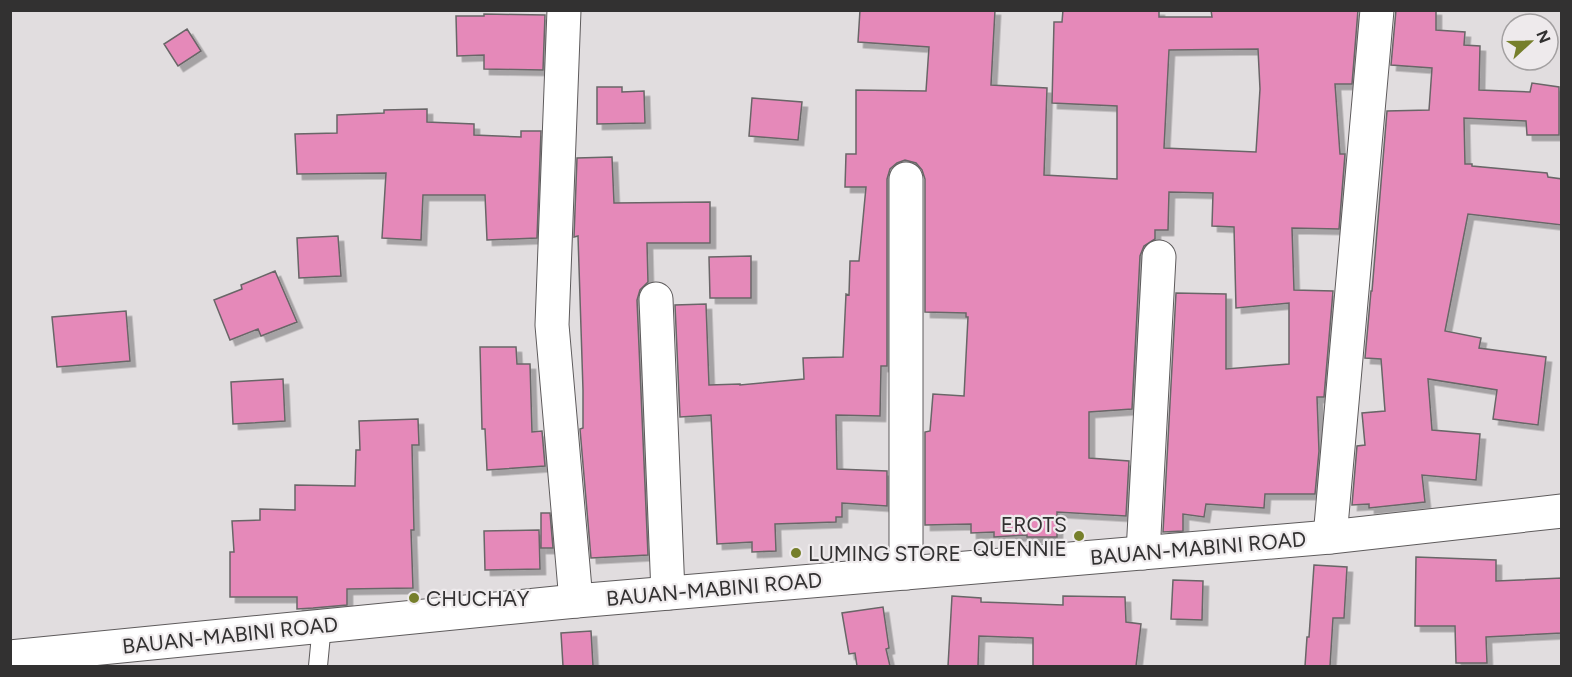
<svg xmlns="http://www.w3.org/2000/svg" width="1572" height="677" font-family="Figtree,sans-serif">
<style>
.building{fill:#e589b9;stroke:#696667;stroke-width:1.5;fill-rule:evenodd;filter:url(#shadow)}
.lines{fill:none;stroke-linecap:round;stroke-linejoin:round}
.service-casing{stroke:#5e5b5c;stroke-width:20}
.minor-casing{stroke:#5e5b5c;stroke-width:35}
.secondary-casing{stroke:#5e5b5c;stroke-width:35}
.service{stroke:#fff;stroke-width:18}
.minor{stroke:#fff;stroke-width:33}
.secondary{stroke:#fff;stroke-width:33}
.poi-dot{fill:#767f2b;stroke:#eeeaec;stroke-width:2}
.labels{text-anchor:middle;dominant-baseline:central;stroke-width:4.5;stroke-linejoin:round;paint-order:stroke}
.poi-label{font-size:21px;fill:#323131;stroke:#eeeaec;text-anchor:start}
.street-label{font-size:21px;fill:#323131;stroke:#eeeaec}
</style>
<defs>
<filter id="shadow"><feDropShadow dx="5.5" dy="5.5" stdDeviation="0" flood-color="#0004"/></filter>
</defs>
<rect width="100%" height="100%" fill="#e1dddf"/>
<!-- building -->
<path class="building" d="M860,10H995L991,85L1047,88L1044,175L1117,179V106L1052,103L1054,22H1062L1063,10H1159V17H1212L1211,10H1358L1352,84H1335L1340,154H1345L1339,229L1292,228L1294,290L1333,291L1324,397H1317L1319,451L1315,494H1265L1264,508L1206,504L1204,517L1183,514V531L1163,532L1176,293L1226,294V369L1289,364V303L1236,308L1234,227L1212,226L1213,193L1169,192L1168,230H1155V239L1144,246L1140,256L1132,409L1089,412V458L1129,461L1126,516L1057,512V537H1027V535L994,537V532L971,533V524L925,525V432L930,431L933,394L964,396L968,317H966V313L925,312V179L922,170L916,163L905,160L897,163L890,169L887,179V366H881L880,416L836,415L837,469L887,471V506L842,503V517H836V522L775,524L776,551L752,552V542L717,544L711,415L680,417L675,305L706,304L709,385L740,384V385L804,379L803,358L843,357L846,294L849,295L850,261H859L866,187H845L846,154H856V90L926,91L929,47L858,42ZM1258,49L1260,89L1256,152L1164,148L1169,50Z
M1396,10H1436V30L1465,32L1464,45L1480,46L1479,90L1530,92L1532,83L1559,87V135H1527L1526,121L1464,118L1465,164H1472V166L1547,173L1548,177L1562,179V225L1468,214L1445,331L1481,338L1479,348L1546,357L1538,425L1493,419L1497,390L1428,379L1432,430L1480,434L1476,480L1422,475L1425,502L1369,508V504L1352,505L1357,446L1365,445L1362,413L1385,411L1381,359L1365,358L1371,291H1372L1387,111L1429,110L1432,68L1391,65Z
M484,14L545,15L543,70L484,69V55L457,56L456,16H484Z
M187,29L201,51L178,66L164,44Z
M597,87H622V92L644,91L645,123L597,124Z
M752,98L802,102L798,140L749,136Z
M427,109V122L474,124V135L521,137V131H541L537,238L487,240L485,195H423L421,240L382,238L386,173L297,174L295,134L337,133V115L384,113V110Z
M612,157L614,203L710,202V243H647L648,282L640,290L637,300L648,555L591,558L580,429L583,428V390L578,236L574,237L577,158Z
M338,236L341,276L299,278L297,238Z
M751,256V298H710L709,257Z
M275,271L297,322L261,336L258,329L230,340L214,300L242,289L241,285Z
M126,311L130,361L57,367L52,317Z
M480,347H516L517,364H530L532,432L542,431L545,466L487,470L485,429H482Z
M283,379L285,421L233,424L231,382Z
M418,419L419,445H412L414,530H411L413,588L347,589V605L313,608L297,609V597H230V552H234L232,521L260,520V509L295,510V485L355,486L356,450H360L359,421Z
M541,513H550L553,548H541Z
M539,530L540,569L485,570L484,531Z
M1416,557L1496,560V581L1562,578V633L1486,637L1487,663H1456L1455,626H1415Z
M1314,565L1347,567L1344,618H1333L1330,666H1305L1307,637H1309Z
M1173,580L1203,581L1202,620L1171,619Z
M952,596L981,598V602L1063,605V596L1125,597L1126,622L1141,624L1136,666H1033V638L979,636L978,666H948Z
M883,607L889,648L886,649L890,666H857L855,653L849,654L842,613Z
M591,631L593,666H563L561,633Z"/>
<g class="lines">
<defs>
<path id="service" d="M318,666L322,625"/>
<path id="minor" d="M564,10L552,325L576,601
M656,299L668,593
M1330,537L1377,10
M1143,553L1159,257
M906,573V179"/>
<path id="secondary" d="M10,657L576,601L1330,537L1562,511"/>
</defs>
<!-- service casing -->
<use href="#service" class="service-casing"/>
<!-- minor casing -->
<use href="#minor" class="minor-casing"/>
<!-- secondary casing -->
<use href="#secondary" class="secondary-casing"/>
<!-- service -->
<use href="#service" class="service"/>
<!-- minor -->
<use href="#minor" class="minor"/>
<!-- secondary -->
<use href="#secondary" class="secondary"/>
</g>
<!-- markers -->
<g class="poi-dot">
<circle cx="1079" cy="536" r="6"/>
<circle cx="796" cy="553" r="6"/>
<circle cx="414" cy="598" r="6"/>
</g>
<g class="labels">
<!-- poi labels -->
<g class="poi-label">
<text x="1067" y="524" text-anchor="end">EROTS<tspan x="1067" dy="24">QUENNIE</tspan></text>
<text x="808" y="553">LUMING STORE</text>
<text x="426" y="598">CHUCHAY</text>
</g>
<!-- street labels -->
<g class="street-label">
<text transform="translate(1198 548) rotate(-5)">BAUAN-MABINI ROAD</text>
<text transform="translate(714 589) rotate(-5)">BAUAN-MABINI ROAD</text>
<text transform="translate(230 635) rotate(-6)">BAUAN-MABINI ROAD</text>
</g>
</g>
<!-- border -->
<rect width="1572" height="677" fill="none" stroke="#323131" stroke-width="24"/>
<!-- north arrow -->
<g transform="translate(1530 42) rotate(68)"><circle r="28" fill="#eeeaec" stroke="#a3a0a1" stroke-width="1.5"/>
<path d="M0-4.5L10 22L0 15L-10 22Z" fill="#767f2b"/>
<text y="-9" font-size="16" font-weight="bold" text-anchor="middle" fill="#323131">N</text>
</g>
</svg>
